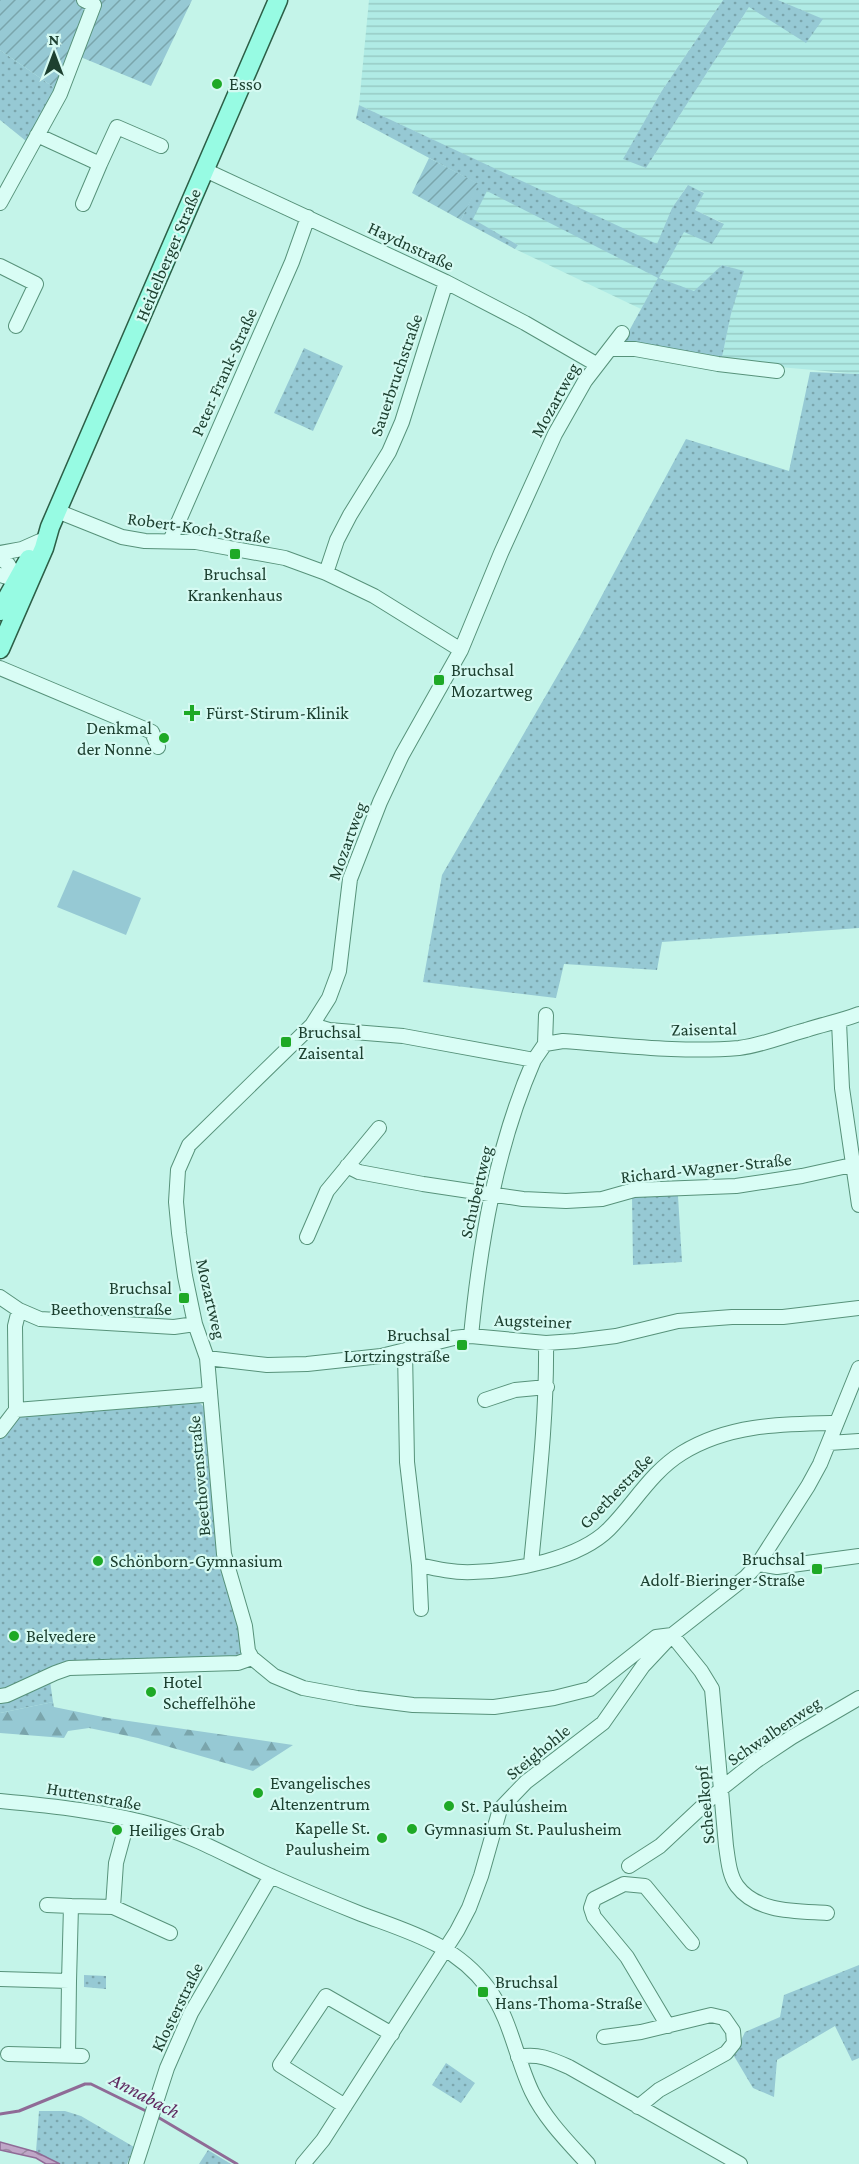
<svg xmlns="http://www.w3.org/2000/svg" width="859" height="2164" font-family="'Crimson Pro',serif">
<style>
.farmland{fill:url(#farmland-rules)}
.grass{fill:url(#grass-dots)}
.forest{fill:url(#forest-firs)}
.garden{fill:url(#garden-furrows)}
.pitch{fill:#96c9d4}
.water{fill:url(#water-waves);stroke:#8f6b96;stroke-width:1.5}
.lines{fill:none;stroke-linecap:round;stroke-linejoin:round}
.stream{stroke:#8f6b96;stroke-width:3}
.minor-casing{stroke:#57927a;stroke-width:16}
.major-casing{stroke:#2c5f47;stroke-width:21}
.minor{stroke:#d9fdf5;stroke-width:14}
.major{stroke:#97fbe3;stroke-width:18}
.poi-dot{fill:#1ea926;stroke:#d5faf2;stroke-width:2}
.labels{text-anchor:middle;dominant-baseline:central;stroke-width:4.5;stroke-linejoin:round;paint-order:stroke}
.poi-label{font-size:18px;fill:#1d4030;stroke:#d5faf2;text-anchor:start}
.street-label{font-size:18px;fill:#1d4030;stroke:#d5faf2}
.water-label{font-size:20px;font-style:italic;fill:#612a61;stroke:#d5faf2}
</style>
<defs>
<pattern id="farmland-rules" width="6" height="5" patternUnits="userSpaceOnUse" patternTransform="scale(1.5)"><rect width="6" height="5" fill="#b0ebe5"/><path d="M0 2.5h6" fill="none" stroke="#97cbc5"/></pattern>
<pattern id="grass-dots" width="8" height="8" patternUnits="userSpaceOnUse" patternTransform="scale(1.5)"><rect width="8" height="8" fill="#96c9d4"/><path d="M2 2h.1M6 6h.1" fill="none" stroke="#7aa5ac" stroke-width="1.8" stroke-linecap="round"/></pattern>
<pattern id="forest-firs" width="22" height="20" patternUnits="userSpaceOnUse" patternTransform="scale(1.5)"><rect width="22" height="20" fill="#96c9d4"/><path d="M5 1l3.5 6h-7zM16 11l3.5 6h-7z" fill="#7aa5ac"/></pattern>
<pattern id="garden-furrows" width="10" height="10" patternUnits="userSpaceOnUse" patternTransform="scale(1.5)"><rect width="10" height="10" fill="#96c9d4"/><path d="M-1 1l2-2M0 10L10 0M9 11l2-2" fill="none" stroke="#7aa5ac"/></pattern>
<pattern id="water-waves" width="16" height="10" patternUnits="userSpaceOnUse" patternTransform="scale(1.5)"><rect width="16" height="10" fill="#bfa6c7"/><path d="M0 5q4-4 8 0t8 0" fill="none" stroke="#9b89a2"/></pattern>
</defs>
<rect width="100%" height="100%" fill="#c4f4e9"/>
<!-- farmland -->
<path class="farmland" d="M369,0H723L661,92L624,158L646,168L749,7L822,19L778,0H859V374L721,362L731,314L743,271L722,265L694,292L659,278L641,309L515,249L518,245L472,219L487,190L659,278L684,231L723,223L695,210L704,192L687,186L672,208L657,245L359,105Z"/>
<!-- grass -->
<path class="grass" d="M723,0H778L823,19L806,43L749,7L646,168L623,159L661,92Z
M0,50L56,89L26,141L0,120Z
M359,105L657,244L672,208L688,185L704,193L695,210L724,224L712,244L684,232L659,278L694,291L722,265L744,271L731,314L721,362L623,342L658,278L487,191L473,219L518,245L515,249L461,220L478,184L356,119Z
M304,348L343,366L313,431L274,413Z
M810,372L859,374V928L662,942L657,970L564,964L556,998L423,982L442,875L578,640L686,439L789,471Z
M632,1196H678L682,1262L633,1265Z
M196,1399L205,1408L245,1657L49,1674L53,1702L0,1713V1428L14,1408Z
M859,1965V2058L852,2061L835,2026L777,2060L774,2097L753,2088L734,2056L745,2032L780,2017L784,1995Z
M84,1975L106,1976V1989L84,1987Z
M446,2063L475,2083L461,2103L432,2085Z
M39,2111H65L81,2116L134,2147L127,2164H60L36,2152Z
M208,2150L231,2164H199Z"/>
<!-- forest -->
<path class="forest" d="M53,1702L54,1707L108,1718L293,1745L253,1771L138,1738L89,1728L68,1731L64,1738L0,1733V1713Z"/>
<!-- garden -->
<path class="garden" d="M0,0H80L86,8L56,89L0,50Z
M100,0H192L151,86L78,56L95,7Z
M429,158L479,184L461,220L412,193Z"/>
<!-- pitch -->
<path class="pitch" d="M73,870L141,898L126,935L57,907Z"/>
<!-- water -->
<path class="water" d="M0,2142L36,2152L60,2164H46L36,2158L0,2150Z"/>
<g class="lines">
<!-- stream -->
<path class="stream" d="M0,2114L19,2111L85,2084H91L148,2112
M156,2116L237,2164"/>
<defs>
<path id="minor" d="M37,135L100,164L117,127L161,146
M205,170L446,282L525,323L596,364
M0,203L60,94L94,5L84,0
M83,204L100,164
M0,266L36,284L16,326
M610,349H635L718,364L777,371
M57,511L122,537L145,541L196,542L285,558L326,573L374,596L461,650
M170,541L292,262L308,217
M0,553L22,549L40,541
M0,558L8,564L17,579
M326,573L337,540L350,515L389,452L402,422L446,282
M0,575L23,582
M0,668L152,732L158,747
M839,1022L842,1088L859,1205
M312,1025L329,1030L403,1036L534,1060L545,1044L563,1041C621,1045 681,1053 739,1048C763,1045 783,1036 806,1030C824,1024 841,1021 859,1014
M545,1044L546,1015
M347,1166L359,1172L423,1184L523,1199L566,1201L602,1199L634,1190L736,1186L802,1176L852,1165
M307,1237L327,1191L379,1128
M0,1297L19,1310L40,1319L174,1327L195,1324
M471,1336C480,1243 496,1147 534,1060
M405,1351L407,1462L419,1565L421,1609
M207,1358L267,1365L307,1364L381,1356L454,1338L471,1336L546,1343L575,1341L616,1336L678,1321L732,1317H783L859,1308
M485,1400L515,1390L547,1387
M16,1410L203,1395L210,1391
M0,1431L16,1410L15,1326L19,1310
M829,1443L859,1441
M531,1564C538,1490 547,1417 546,1343
M758,1564L777,1567L859,1556
M419,1565C437,1569 455,1573 473,1572C515,1571 579,1559 609,1529C634,1504 651,1472 682,1453C729,1424 782,1424 836,1423
M252,1658L248,1651L245,1626L224,1554L207,1358L195,1324L185,1276L179,1233L176,1202L178,1170L189,1145L312,1025L329,998L339,971L350,879L380,802L402,755L461,650L501,553L555,434L585,381L622,333
M0,1696L7,1695L55,1673L69,1668L238,1663L252,1658L274,1676L303,1688L357,1698L413,1705L494,1707L554,1698L590,1689L656,1637L672,1635L746,1577L758,1564L808,1486L820,1464L859,1368
M0,1801C54,1806 109,1812 161,1827C198,1838 237,1861 273,1877C302,1890 331,1902 361,1914C409,1932 455,1944 488,1988C511,2019 516,2059 532,2092C545,2119 568,2142 588,2164
M629,1866L660,1846L722,1788L756,1761L792,1737L859,1698
M47,1905L71,1906
M113,1907L170,1933
M0,1979L69,1981L71,1906L113,1907L116,1863L128,1819
M668,2026L627,1957L594,1917L591,1908L594,1899L624,1884L645,1886L692,1943
M604,2037L641,2032L711,2015L724,2018L733,2031L734,2043L726,2053L659,2090L638,2107
M8,2054L82,2056
M68,2056L69,1981
M518,2057C538,2053 551,2059 569,2067L740,2164
M345,2106L280,2065L326,1996L392,2034
M136,2164L167,2068L191,2013L271,1876
M303,2164L323,2140L457,1931L469,1908L481,1876L500,1809L526,1782L603,1723L643,1666L672,1635L701,1671L712,1689L726,1846C728,1859 729,1875 737,1886C757,1913 797,1911 827,1913"/>
<path id="major" d="M0,611L29,559
M0,649L44,548L50,527L278,0"/>
</defs>
<!-- minor casing -->
<use href="#minor" class="minor-casing"/>
<!-- major casing -->
<use href="#major" class="major-casing"/>
<!-- minor -->
<use href="#minor" class="minor"/>
<!-- major -->
<use href="#major" class="major"/>
</g>
<!-- markers -->
<g class="poi-dot">
<circle cx="217" cy="84" r="6"/>
<rect x="229" y="548" width="12" height="12" rx="3"/>
<rect x="433" y="674" width="12" height="12" rx="3"/>
<path d="M189 704h6v6h6v6h-6v6h-6v-6h-6v-6h6z"/>
<circle cx="164" cy="738" r="6"/>
<rect x="280" y="1036" width="12" height="12" rx="3"/>
<rect x="178" y="1292" width="12" height="12" rx="3"/>
<rect x="456" y="1339" width="12" height="12" rx="3"/>
<circle cx="98" cy="1561" r="6"/>
<rect x="811" y="1563" width="12" height="12" rx="3"/>
<circle cx="14" cy="1636" r="6"/>
<circle cx="151" cy="1692" r="6"/>
<circle cx="258" cy="1793" r="6"/>
<circle cx="449" cy="1806" r="6"/>
<circle cx="412" cy="1829" r="6"/>
<circle cx="117" cy="1830" r="6"/>
<circle cx="382" cy="1838" r="6"/>
<rect x="477" y="1986" width="12" height="12" rx="3"/>
</g>
<g class="labels">
<!-- poi labels -->
<g class="poi-label">
<text x="229" y="84">Esso</text>
<text x="235" y="574" text-anchor="middle">Bruchsal<tspan x="235" dy="21">Krankenhaus</tspan></text>
<text x="451" y="670">Bruchsal<tspan x="451" dy="21">Mozartweg</tspan></text>
<text x="206" y="713">Fürst-Stirum-Klinik</text>
<text x="152" y="728" text-anchor="end">Denkmal<tspan x="152" dy="21">der Nonne</tspan></text>
<text x="298" y="1032">Bruchsal<tspan x="298" dy="21">Zaisental</tspan></text>
<text x="172" y="1288" text-anchor="end">Bruchsal<tspan x="172" dy="21">Beethovenstraße</tspan></text>
<text x="450" y="1335" text-anchor="end">Bruchsal<tspan x="450" dy="21">Lortzingstraße</tspan></text>
<text x="805" y="1559" text-anchor="end">Bruchsal<tspan x="805" dy="21">Adolf-Bieringer-Straße</tspan></text>
<text x="110" y="1561">Schönborn-Gymnasium</text>
<text x="26" y="1636">Belvedere</text>
<text x="163" y="1682">Hotel<tspan x="163" dy="21">Scheffelhöhe</tspan></text>
<text x="270" y="1783">Evangelisches<tspan x="270" dy="21">Altenzentrum</tspan></text>
<text x="461" y="1806">St. Paulusheim</text>
<text x="370" y="1828" text-anchor="end">Kapelle St.<tspan x="370" dy="21">Paulusheim</tspan></text>
<text x="424" y="1829">Gymnasium St. Paulusheim</text>
<text x="129" y="1830">Heiliges Grab</text>
<text x="495" y="1982">Bruchsal<tspan x="495" dy="21">Hans-Thoma-Straße</tspan></text>
</g>
<!-- street labels -->
<g class="street-label">
<text transform="translate(411 246) rotate(25)">Haydnstraße</text>
<text transform="translate(168 255) rotate(-67)">Heidelberger Straße</text>
<text transform="translate(224 372) rotate(-66)">Peter-Frank-Straße</text>
<text transform="translate(396 375) rotate(-71)">Sauerbruchstraße</text>
<text transform="translate(555 400) rotate(-61)">Mozartweg</text>
<text transform="translate(199 528) rotate(8)">Robert-Koch-Straße</text>
<text transform="translate(347 841) rotate(-70)">Mozartweg</text>
<text transform="translate(704 1029) rotate(-1)">Zaisental</text>
<text transform="translate(706 1168) rotate(-6)">Richard-Wagner-Straße</text>
<text transform="translate(476 1192) rotate(-77)">Schubertweg</text>
<text transform="translate(211 1299) rotate(77)">Mozartweg</text>
<text transform="translate(533 1321) rotate(2)">Augsteiner</text>
<text transform="translate(199 1476) rotate(-95)">Beethovenstraße</text>
<text transform="translate(616 1491) rotate(-46)">Goethestraße</text>
<text transform="translate(774 1731) rotate(-34)">Schwalbenweg</text>
<text transform="translate(538 1752) rotate(-39)">Steighohle</text>
<text transform="translate(94 1796) rotate(10)">Huttenstraße</text>
<text transform="translate(705 1805) rotate(-95)">Scheelkopf</text>
<text transform="translate(177 2007) rotate(-64)">Klosterstraße</text>
</g>
<!-- water labels -->
<g class="water-label">
<text transform="translate(145 2095) rotate(28)">Annabach</text>
</g>
</g>
<!-- north arrow -->
<g transform="translate(54 54)" stroke="#d5faf2" stroke-width="4.5" paint-order="stroke">
<path d="M0-4.5L10 22L0 15L-10 22Z" fill="#1d4030"/>
<text y="-9" font-size="16" font-weight="bold" text-anchor="middle" fill="#1d4030">N</text>
</g>
</svg>
